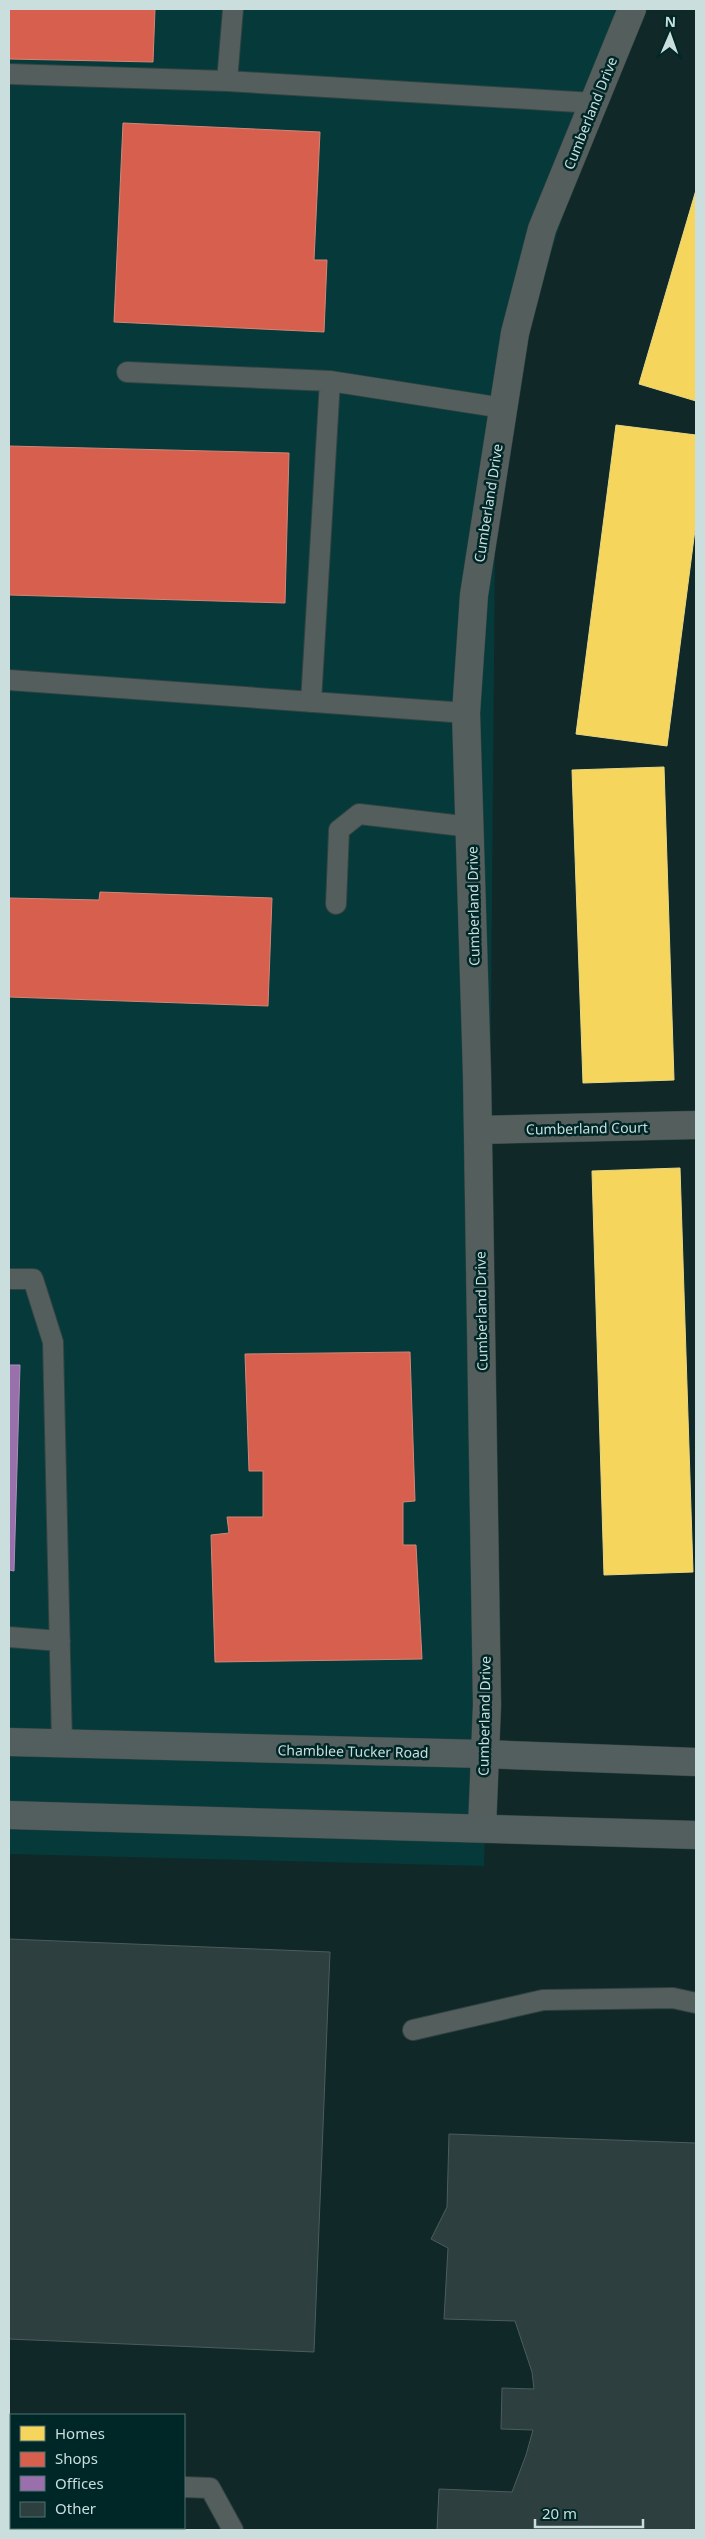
<svg xmlns="http://www.w3.org/2000/svg" width="705" height="2539" font-family="'Noto Sans',sans-serif">
<style>
.built{fill:#063939}
.homes{fill:#f6d55c;stroke:#e9d883}
.shops{fill:#d6604d;stroke:#d28678}
.offices{fill:#9970ab;stroke:#a891ba}
.building{fill:#2e3f40;stroke:#4b5c5e}
.lines{fill:none;stroke-linecap:round;stroke-linejoin:round}
.lane-casing{stroke:#304343;stroke-width:22}
.street-casing{stroke:#304343;stroke-width:29}
.secondary-casing{stroke:#304343;stroke-width:29}
.lane{stroke:#545e5d;stroke-width:20}
.street{stroke:#545e5d;stroke-width:28}
.secondary{stroke:#535f5f;stroke-width:28}
.labels{text-anchor:middle;dominant-baseline:central;stroke-width:5;stroke-linejoin:round;paint-order:stroke}
.street-label{font-size:14px;fill:#cadedd;stroke:#002727}
</style>
<rect width="100%" height="100%" fill="#112828"/>
<!-- built -->
<path class="built" d="M9,9H628L496,428L490,1135V1675L484,1866L9,1854Z"/>
<!-- homes -->
<path class="homes" d="M696,190V401L639,384Z
M616,425L696,435V522L667,746L576,734Z
M664,767L674,1080L583,1083L572,770Z
M680,1168L693,1572L604,1575L592,1171Z"/>
<!-- shops -->
<path class="shops" d="M9,9H155L153,62L9,59Z
M123,123L320,132L314,260H327L324,332L114,322Z
M9,446L289,453L285,603L9,595Z
M100,892L272,898L268,1006L9,997V898L99,900Z
M410,1352L415,1501L403,1502V1545H416L422,1659L215,1662L211,1535L229,1533L227,1517H263V1471H249L245,1354Z"/>
<!-- offices -->
<path class="offices" d="M9,1365H20L14,1571L9,1570Z"/>
<!-- building -->
<path class="building" d="M9,1939L330,1952L314,2352L9,2339Z
M449,2134L696,2143V2530H437L439,2489L512,2492L526,2455L533,2430L501,2429L502,2388L534,2389L532,2372L515,2321L444,2319L448,2248L431,2239L447,2207Z"/>
<g class="lines">
<defs>
<path id="lane" d="M9,74L227,81L594,103
M227,81L233,9
M127,372L330,381L503,408
M9,680L466,713
M311,702L330,381
M336,904L339,830L359,814L471,827
M9,1279H33L53,1342L62,1744
M9,1637L60,1641
M413,2030L543,2000L673,1998L696,2003
M9,2483H11
M184,2487L210,2488L233,2530"/>
<path id="street" d="M478,1130L696,1125
M482,1828L487,1705L477,1075L466,713L474,595L515,333L542,229L632,9"/>
<path id="secondary" d="M9,1742L484,1754L696,1762
M9,1815L696,1835"/>
</defs>
<!-- lane casing -->
<use href="#lane" class="lane-casing"/>
<!-- street casing -->
<use href="#street" class="street-casing"/>
<!-- secondary casing -->
<use href="#secondary" class="secondary-casing"/>
<!-- lane -->
<use href="#lane" class="lane"/>
<!-- street -->
<use href="#street" class="street"/>
<!-- secondary -->
<use href="#secondary" class="secondary"/>
</g>
<g class="labels">
<!-- street labels -->
<g class="street-label">
<text transform="translate(590 113) rotate(-68)">Cumberland Drive</text>
<text transform="translate(488 503) rotate(-81)">Cumberland Drive</text>
<text transform="translate(473 906) rotate(-91)">Cumberland Drive</text>
<text transform="translate(587 1128) rotate(-1)">Cumberland Court</text>
<text transform="translate(481 1311) rotate(-91)">Cumberland Drive</text>
<text transform="translate(484 1716) rotate(-89)">Cumberland Drive</text>
<text transform="translate(353 1751) rotate(1)">Chamblee Tucker Road</text>
</g>
</g>
<!-- border -->
<rect width="705" height="2539" fill="none" stroke="#cadedd" stroke-width="20"/>
<!-- legend -->
<rect x="10" y="2414" width="175" height="115" fill="#002727" stroke="#517070"/>
<rect x="20" y="2426" width="25" height="15" fill="#f6d55c" stroke="#517070"/>
<text x="55" y="2439" font-size="15" fill="#cadedd">Homes</text>
<rect x="20" y="2452" width="25" height="15" fill="#d6604d" stroke="#517070"/>
<text x="55" y="2464" font-size="15" fill="#cadedd">Shops</text>
<rect x="20" y="2476" width="25" height="15" fill="#9970ab" stroke="#517070"/>
<text x="55" y="2489" font-size="15" fill="#cadedd">Offices</text>
<rect x="20" y="2502" width="25" height="15" fill="#2e3f40" stroke="#517070"/>
<text x="55" y="2514" font-size="15" fill="#cadedd">Other</text>
<!-- north arrow -->
<g transform="translate(670 35) rotate(2)" stroke="#002727" stroke-width="4" paint-order="stroke">
<path d="M0-4L9 19L0 12L-9 19Z" fill="#cadedd"/>
<text y="-8" font-size="14" font-weight="bold" text-anchor="middle" fill="#cadedd">N</text>
</g>
<!-- scale -->
<path d="M535 2519v8h108v-8" fill="none" stroke="#cadedd" stroke-width="2.5"/>
<text x="542" y="2519" font-size="15" fill="#cadedd" stroke="#002727" stroke-width="4" paint-order="stroke">20 m</text>
</svg>
